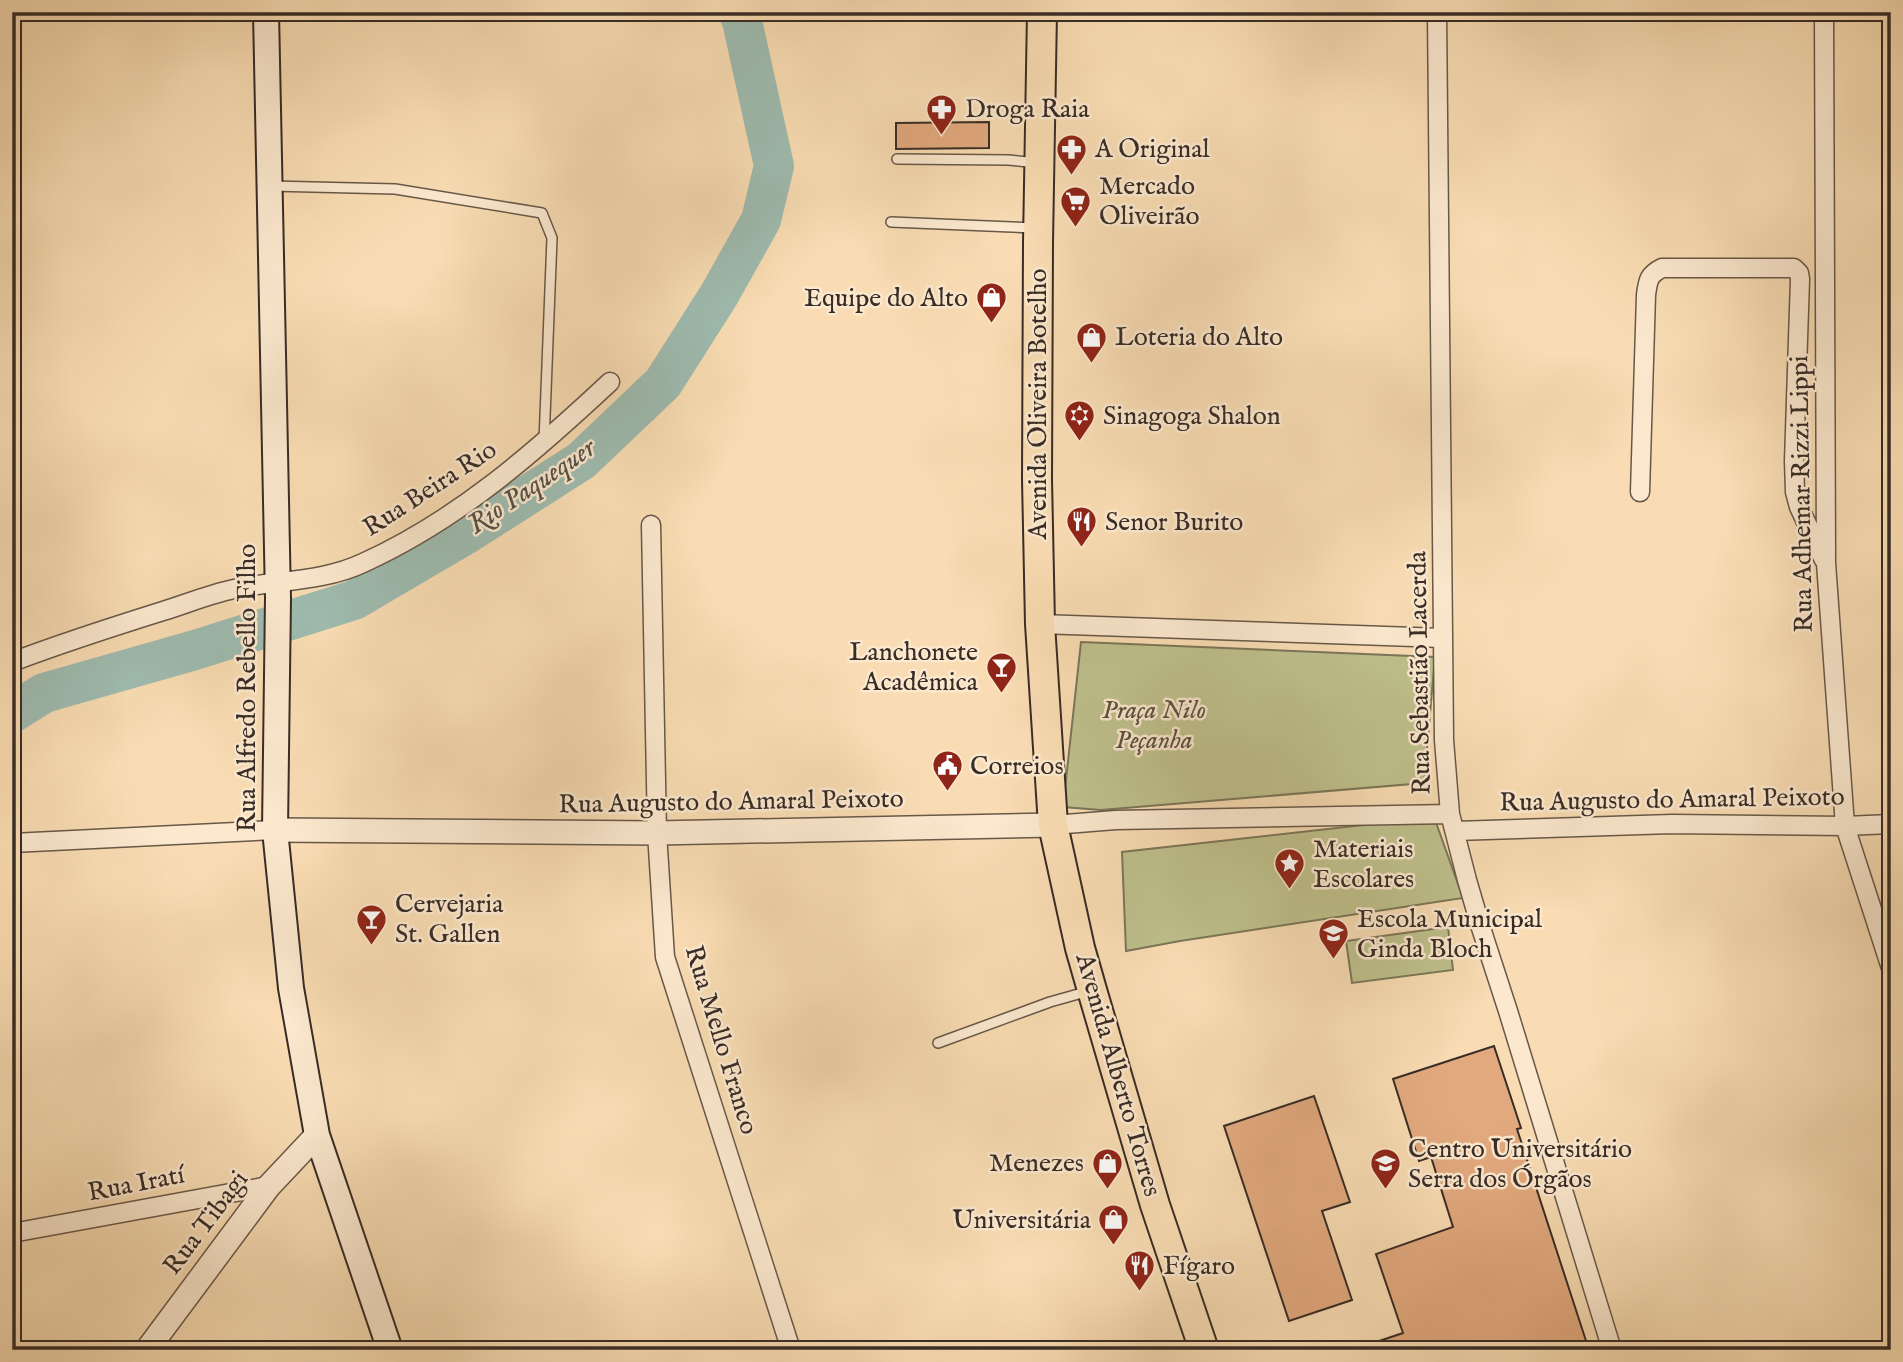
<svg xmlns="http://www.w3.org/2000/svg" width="1903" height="1362" font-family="'IM FELL English',serif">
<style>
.green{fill:#bec08c;stroke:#7b7659;stroke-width:2}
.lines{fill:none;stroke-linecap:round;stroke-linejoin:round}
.river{stroke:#9ebbaf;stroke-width:40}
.building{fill:#e2a97e;stroke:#382c26;stroke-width:2}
.service-casing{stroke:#685849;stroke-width:12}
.minor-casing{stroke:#685849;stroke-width:21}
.tertiary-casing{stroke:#685849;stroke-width:26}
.secondary-casing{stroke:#382c26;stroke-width:28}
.primary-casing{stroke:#382c26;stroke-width:32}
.service{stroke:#fbe8ce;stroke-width:9}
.minor{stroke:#fbe8ce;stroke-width:18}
.tertiary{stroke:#fbe8ce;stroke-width:23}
.secondary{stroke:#fbe8ce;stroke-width:24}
.primary{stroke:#f9dcb3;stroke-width:28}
.labels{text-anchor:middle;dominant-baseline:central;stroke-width:5;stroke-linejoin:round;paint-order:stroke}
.poi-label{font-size:26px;fill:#382c26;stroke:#fbe8ce;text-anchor:start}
.street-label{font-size:26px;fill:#382c26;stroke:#fbe8ce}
.park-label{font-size:26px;font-style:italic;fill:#5a5140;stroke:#fbe8ce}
.water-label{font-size:28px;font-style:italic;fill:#525048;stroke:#fbe8ce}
</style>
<rect width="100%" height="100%" fill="#f9dcb3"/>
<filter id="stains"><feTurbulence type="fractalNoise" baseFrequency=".00286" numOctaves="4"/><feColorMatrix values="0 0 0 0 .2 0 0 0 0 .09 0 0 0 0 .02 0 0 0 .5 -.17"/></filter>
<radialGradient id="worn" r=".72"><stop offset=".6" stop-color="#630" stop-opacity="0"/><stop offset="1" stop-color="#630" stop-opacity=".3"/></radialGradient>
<!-- green -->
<path class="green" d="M1081,642L1435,657L1424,783L1101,810L1063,807Z
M1434,817L1463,898L1180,941L1126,951L1122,852Z
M1448,927L1453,970L1352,983L1346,941Z"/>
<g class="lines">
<!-- river -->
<path class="river" d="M12,713L44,693L195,650L354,600L468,533L581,461L663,383L719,295L761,220L774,166L742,21L738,12"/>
</g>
<!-- building -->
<path class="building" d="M989,122V148L896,149V123Z
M1494,1046L1521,1128L1517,1129L1589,1350H1364V1346L1403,1333L1376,1254L1453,1227L1431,1157L1419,1161L1393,1079Z
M1314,1096L1350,1202L1322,1211L1352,1300L1289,1321L1224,1126Z"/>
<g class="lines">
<defs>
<path id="service" d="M897,159L1009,160L1037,163
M271,186L395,189L542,213L552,238L544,442
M891,222L1036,228
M938,1043L1050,1002L1089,991"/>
<path id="minor" d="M1437,12L1444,740L1450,814L1467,880L1481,928L1508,1011L1612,1350
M1824,12L1826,563L1845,826L1891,968
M1640,492L1646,295C1648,281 1648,275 1662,268H1794L1799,273L1800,279L1794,461L1795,492L1799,507L1824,560
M651,525L657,833L665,957L791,1350
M1040,624L1443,638
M12,662C62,643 112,627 163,611C186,604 210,594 234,589C276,580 323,582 363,563C458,520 535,452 610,382
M1053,825L1116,820L1450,814
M1455,831L1672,824L1845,826L1891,824
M12,843L275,830
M12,1233L269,1186"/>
<path id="tertiary" d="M275,830L657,833L1053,825
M147,1350L269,1186L317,1135"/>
<path id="secondary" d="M266,12L278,598L275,830L291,988L317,1135L390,1350"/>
<path id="primary" d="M1042,12L1038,242L1037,479L1040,624L1053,825L1080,948L1092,990L1155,1205L1204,1350"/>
</defs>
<!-- service casing -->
<use href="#service" class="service-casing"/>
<!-- minor casing -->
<use href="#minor" class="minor-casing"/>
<!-- tertiary casing -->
<use href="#tertiary" class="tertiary-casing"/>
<!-- secondary casing -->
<use href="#secondary" class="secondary-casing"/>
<!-- primary casing -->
<use href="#primary" class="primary-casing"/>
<!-- service -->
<use href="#service" class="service"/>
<!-- minor -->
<use href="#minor" class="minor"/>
<!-- tertiary -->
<use href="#tertiary" class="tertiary"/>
<!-- secondary -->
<use href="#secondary" class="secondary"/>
<!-- primary -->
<use href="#primary" class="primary"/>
</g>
<!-- icons -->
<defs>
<symbol id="pharmacy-pin" viewBox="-11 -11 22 30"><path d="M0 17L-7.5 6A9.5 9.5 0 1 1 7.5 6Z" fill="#8f2418" stroke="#fbe8ce"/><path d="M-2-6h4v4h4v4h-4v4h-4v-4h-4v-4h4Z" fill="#fff"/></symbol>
<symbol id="supermarket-pin" viewBox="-11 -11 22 30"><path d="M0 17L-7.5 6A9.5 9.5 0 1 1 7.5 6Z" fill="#8f2418" stroke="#fbe8ce"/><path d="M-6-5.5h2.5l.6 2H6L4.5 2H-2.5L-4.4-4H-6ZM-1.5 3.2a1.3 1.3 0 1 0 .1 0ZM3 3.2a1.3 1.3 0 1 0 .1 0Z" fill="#fff"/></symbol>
<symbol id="shop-pin" viewBox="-11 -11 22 30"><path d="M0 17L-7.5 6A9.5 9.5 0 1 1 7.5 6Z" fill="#8f2418" stroke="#fbe8ce"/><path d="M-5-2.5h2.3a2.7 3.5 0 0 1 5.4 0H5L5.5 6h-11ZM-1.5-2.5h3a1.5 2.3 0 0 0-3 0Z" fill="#fff"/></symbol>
<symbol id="synagogue-pin" viewBox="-11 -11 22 30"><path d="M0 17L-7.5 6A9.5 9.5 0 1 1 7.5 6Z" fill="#8f2418" stroke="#fbe8ce"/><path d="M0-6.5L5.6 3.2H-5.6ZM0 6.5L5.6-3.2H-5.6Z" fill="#fff"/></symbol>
<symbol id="restaurant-pin" viewBox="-11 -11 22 30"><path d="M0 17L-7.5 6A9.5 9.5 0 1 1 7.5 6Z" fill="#8f2418" stroke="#fbe8ce"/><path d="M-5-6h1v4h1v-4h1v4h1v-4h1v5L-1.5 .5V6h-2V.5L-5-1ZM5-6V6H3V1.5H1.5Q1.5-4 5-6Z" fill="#fff"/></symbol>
<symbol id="bar-pin" viewBox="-11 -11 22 30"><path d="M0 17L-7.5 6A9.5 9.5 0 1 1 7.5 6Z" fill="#8f2418" stroke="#fbe8ce"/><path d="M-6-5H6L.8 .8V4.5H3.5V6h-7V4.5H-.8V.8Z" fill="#fff"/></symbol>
<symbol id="civic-pin" viewBox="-11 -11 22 30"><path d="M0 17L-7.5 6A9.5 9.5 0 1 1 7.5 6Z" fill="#8f2418" stroke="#fbe8ce"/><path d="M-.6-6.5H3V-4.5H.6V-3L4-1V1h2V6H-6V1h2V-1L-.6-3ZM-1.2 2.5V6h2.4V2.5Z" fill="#fff"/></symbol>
<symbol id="sight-pin" viewBox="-11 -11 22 30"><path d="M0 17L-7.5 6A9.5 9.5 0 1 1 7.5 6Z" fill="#8f2418" stroke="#fbe8ce"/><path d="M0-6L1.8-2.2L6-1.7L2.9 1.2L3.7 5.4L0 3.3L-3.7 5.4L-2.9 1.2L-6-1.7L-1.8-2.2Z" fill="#fff"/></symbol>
<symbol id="school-pin" viewBox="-11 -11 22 30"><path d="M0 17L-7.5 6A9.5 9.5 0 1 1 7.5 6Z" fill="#8f2418" stroke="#fbe8ce"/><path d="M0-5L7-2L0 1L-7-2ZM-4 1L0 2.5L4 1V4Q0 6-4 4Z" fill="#fff"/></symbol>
<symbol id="university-pin" viewBox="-11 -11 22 30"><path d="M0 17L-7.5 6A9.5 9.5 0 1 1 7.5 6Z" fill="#8f2418" stroke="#fbe8ce"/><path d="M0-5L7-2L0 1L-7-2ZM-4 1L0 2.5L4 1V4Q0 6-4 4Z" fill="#fff"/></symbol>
</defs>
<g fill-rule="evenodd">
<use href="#pharmacy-pin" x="924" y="92" width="35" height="47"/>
<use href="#pharmacy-pin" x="1054" y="132" width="35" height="47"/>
<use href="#supermarket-pin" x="1058" y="184" width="35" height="47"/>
<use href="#shop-pin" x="974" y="280" width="35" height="47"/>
<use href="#shop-pin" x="1074" y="320" width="35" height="47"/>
<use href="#synagogue-pin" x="1062" y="398" width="35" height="47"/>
<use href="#restaurant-pin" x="1064" y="504" width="35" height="47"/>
<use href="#bar-pin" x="984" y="650" width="35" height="47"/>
<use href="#civic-pin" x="930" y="748" width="35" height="47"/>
<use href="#sight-pin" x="1272" y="846" width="35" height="47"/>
<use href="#bar-pin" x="354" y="902" width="35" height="47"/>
<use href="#school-pin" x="1316" y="916" width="35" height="47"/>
<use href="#shop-pin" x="1090" y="1146" width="35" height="47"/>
<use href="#university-pin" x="1368" y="1146" width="35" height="47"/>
<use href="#shop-pin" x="1096" y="1202" width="35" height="47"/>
<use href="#restaurant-pin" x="1122" y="1248" width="35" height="47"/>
</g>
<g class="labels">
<!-- poi labels -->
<g class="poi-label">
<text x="965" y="109">Droga Raia</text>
<text x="1095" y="149">A Original</text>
<text x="1099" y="186">Mercado<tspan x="1099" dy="30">Oliveirão</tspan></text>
<text x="968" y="298" text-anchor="end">Equipe do Alto</text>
<text x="1115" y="337">Loteria do Alto</text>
<text x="1103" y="416">Sinagoga Shalon</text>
<text x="1105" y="522">Senor Burito</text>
<text x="978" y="652" text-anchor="end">Lanchonete<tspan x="978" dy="30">Acadêmica</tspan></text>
<text x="970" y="766">Correios</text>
<text x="1313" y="849">Materiais<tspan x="1313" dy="30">Escolares</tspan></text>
<text x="395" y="904">Cervejaria<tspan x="395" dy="30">St. Gallen</tspan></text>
<text x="1357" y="919">Escola Municipal<tspan x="1357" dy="30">Ginda Bloch</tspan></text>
<text x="1408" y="1149">Centro Universitário<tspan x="1408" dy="30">Serra dos Órgãos</tspan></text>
<text x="1084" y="1163" text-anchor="end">Menezes</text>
<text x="1091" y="1220" text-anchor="end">Universitária</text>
<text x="1163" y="1266">Fígaro</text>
</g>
<!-- street labels -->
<g class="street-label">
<text transform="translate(1038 404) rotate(-90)">Avenida Oliveira Botelho</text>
<text transform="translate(430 489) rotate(-33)">Rua Beira Rio</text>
<text transform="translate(1802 494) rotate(-91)">Rua Adhemar Rizzi Lippi</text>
<text transform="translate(1420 673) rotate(-91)">Rua Sebastião Lacerda</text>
<text transform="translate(247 688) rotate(-90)">Rua Alfredo Rebello Filho</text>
<text transform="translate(1672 800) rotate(-1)">Rua Augusto do Amaral Peixoto</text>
<text transform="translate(731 802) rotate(-1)">Rua Augusto do Amaral Peixoto</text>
<text transform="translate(721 1040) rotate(73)">Rua Mello Franco</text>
<text transform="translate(1118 1075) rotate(74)">Avenida Alberto Torres</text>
<text transform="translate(136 1184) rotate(-11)">Rua Iratí</text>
<text transform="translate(206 1223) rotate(-53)">Rua Tibagi</text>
</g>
<!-- park labels -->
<g class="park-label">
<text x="1154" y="710">Praça Nilo<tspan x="1154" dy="30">Peçanha</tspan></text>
</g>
<!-- water labels -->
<g class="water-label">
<text transform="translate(532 487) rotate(-34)">Rio Paquequer</text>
</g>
</g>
<!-- margin -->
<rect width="1903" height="1362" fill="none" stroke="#f9dcb3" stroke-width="42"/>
<rect x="14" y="14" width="1875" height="1334" fill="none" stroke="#382c26" stroke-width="3.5"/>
<rect x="21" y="21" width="1861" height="1320" fill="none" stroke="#382c26" stroke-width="2"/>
<rect width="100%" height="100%" filter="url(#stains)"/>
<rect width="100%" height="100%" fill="url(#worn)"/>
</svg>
